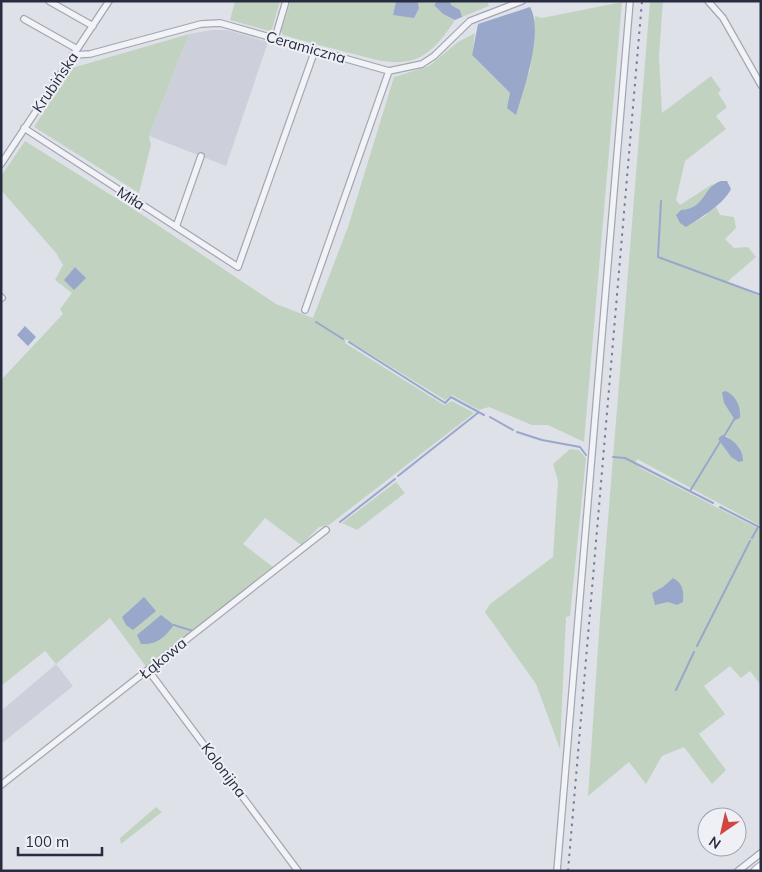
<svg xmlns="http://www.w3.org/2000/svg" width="762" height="872" font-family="Mulish,sans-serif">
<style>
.built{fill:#cdd0db}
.green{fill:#c1d3c0;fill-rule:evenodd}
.water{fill:#99a7ca}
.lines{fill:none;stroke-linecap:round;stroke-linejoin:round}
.stream{stroke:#99a7ca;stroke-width:2}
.minor-casing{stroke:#a4a7b3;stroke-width:8}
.primary-casing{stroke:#9ea3b5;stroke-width:11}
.minor{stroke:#f2f3f7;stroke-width:5.5}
.primary{stroke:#fff;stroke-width:9}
.rail{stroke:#787d93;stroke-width:2;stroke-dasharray:2.5 5;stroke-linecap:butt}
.labels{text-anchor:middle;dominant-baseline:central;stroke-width:4;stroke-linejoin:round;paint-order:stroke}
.street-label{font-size:15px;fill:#272c41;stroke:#eff0f6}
</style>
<rect width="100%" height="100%" fill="#dfe1e9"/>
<!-- built -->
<path class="built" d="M211,30H227L268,42L226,166L149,136L189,34Z
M56,664L73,686L1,744V711Z"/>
<!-- green -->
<path class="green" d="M235,1H280L272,29L269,31L230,20Z
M291,1H396L393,15L419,8L418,1H437L434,5L443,14L455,20C430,59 411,70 365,57C339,50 310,43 283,35L281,31Z
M450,1H487L489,6L462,17L460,10L450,5Z
M650,1H663L659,56L662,113L711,76L721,90L718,93L727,107L716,116L726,129L685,161L676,200L680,205L714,183C705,197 699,209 681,210L696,221L705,216L715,205L720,215L734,217L736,228L725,239L734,248L748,247L756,257L727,282L761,297V526L637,459L636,462L640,468L761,530V685L750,671L741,678L730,666L704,686L725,714L699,734L726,770L712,784L684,747L662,756L646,784L629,762L588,796L600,618ZM726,436L739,447L731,457L718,439Z
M622,2L584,442L548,425H532L489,407L479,410L452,395L445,400L346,339L345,343L444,405L452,401L474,413L329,525L319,527L301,545L265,518L243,544L273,567L147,668L110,618L56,664L45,651L1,686V380L63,314L60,309L72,293L55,280L63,265L56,253L1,190V176L25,141L135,210L276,304L313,318L348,227L394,77L429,66L458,42L475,33L472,55L510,93L530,71L535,16L542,18Z
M189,34L149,136L151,145L139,193L34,127L72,68Z
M570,449L579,450L586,458L570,616L566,617L560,749L536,684L485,612L490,604L553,557L558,481L553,464Z
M396,482L405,493L357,530L342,523Z
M156,807L162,812L121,844L120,838Z"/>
<!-- water -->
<path class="water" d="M396,1H418L419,8L414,18L393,15Z
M437,1H450L451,5L460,10L462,17L455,20L443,14L434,5Z
M530,7C544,31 524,89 516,115L507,108L510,93L472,55L478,24Z
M721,181H727L731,189C724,204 700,218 686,227L680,223L676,215L681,210C707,208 702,187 721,181Z
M75,267L86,278L74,290L64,280Z
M25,326L36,337L28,346L17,335Z
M726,391C736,396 741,406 740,418L735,420L724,403L722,392Z
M722,435C734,440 743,448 743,461L739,462L731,457L718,439Z
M673,578C683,583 684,592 683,602L677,605L668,602L655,605L652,593L663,587Z
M144,597L156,611L133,630L126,625L122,617Z
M161,615L174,625C164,638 157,645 141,644L137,635Z"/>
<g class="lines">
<!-- stream -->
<path class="stream" d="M661,201L658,257L761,295
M316,322L343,339
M349,342L445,403L451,397L484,415
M490,417L513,430
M517,432L542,440L580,447L586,455
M723,438L735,418
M613,457L625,458L713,503
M398,476L479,412
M690,491L720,442
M720,507L761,528
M340,522L395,479
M752,538L758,527
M174,625L193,631
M697,646L750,541
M676,690L694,652"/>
<defs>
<path id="minor" d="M49,1L93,26
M708,1L723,18L761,85
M24,19L77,49
M275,38L286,1
M73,55L90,54L201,24L220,23L389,71L422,64L434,56L470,21L522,1
M24,128L238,267L315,50
M1,164L109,1
M176,227L201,156
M1,297L2,298
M305,310L389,71
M148,670L298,871
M1,785L326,530
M557,871L630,1
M738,871L761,853"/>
<path id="primary" d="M756,871L761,867"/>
</defs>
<!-- minor casing -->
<use href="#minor" class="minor-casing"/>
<!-- primary casing -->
<use href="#primary" class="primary-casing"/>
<!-- minor -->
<use href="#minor" class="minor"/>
<!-- primary -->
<use href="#primary" class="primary"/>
<!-- rail -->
<path class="rail" d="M568,871L642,1"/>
</g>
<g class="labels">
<!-- street labels -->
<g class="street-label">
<text transform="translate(306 47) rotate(16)">Ceramiczna</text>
<text transform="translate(55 82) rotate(-56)">Krubińska</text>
<text transform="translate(131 198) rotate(33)">Miła</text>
<text transform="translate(163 658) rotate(-39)">Łąkowa</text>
<text transform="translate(224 770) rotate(53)">Kolonijna</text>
</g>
</g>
<!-- border -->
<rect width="762" height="872" fill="none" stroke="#272c41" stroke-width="5"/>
<!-- north arrow -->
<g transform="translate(722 832) rotate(214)"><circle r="24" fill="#eff0f6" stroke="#9fa2ae"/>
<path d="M0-4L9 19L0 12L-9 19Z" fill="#d24640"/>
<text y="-8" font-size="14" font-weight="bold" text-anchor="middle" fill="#272c41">N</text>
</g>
<!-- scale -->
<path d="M18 847v8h84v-8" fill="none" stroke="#272c41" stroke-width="2.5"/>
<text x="25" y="847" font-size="15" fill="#272c41" stroke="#eff0f6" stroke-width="4" paint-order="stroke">100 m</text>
</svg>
